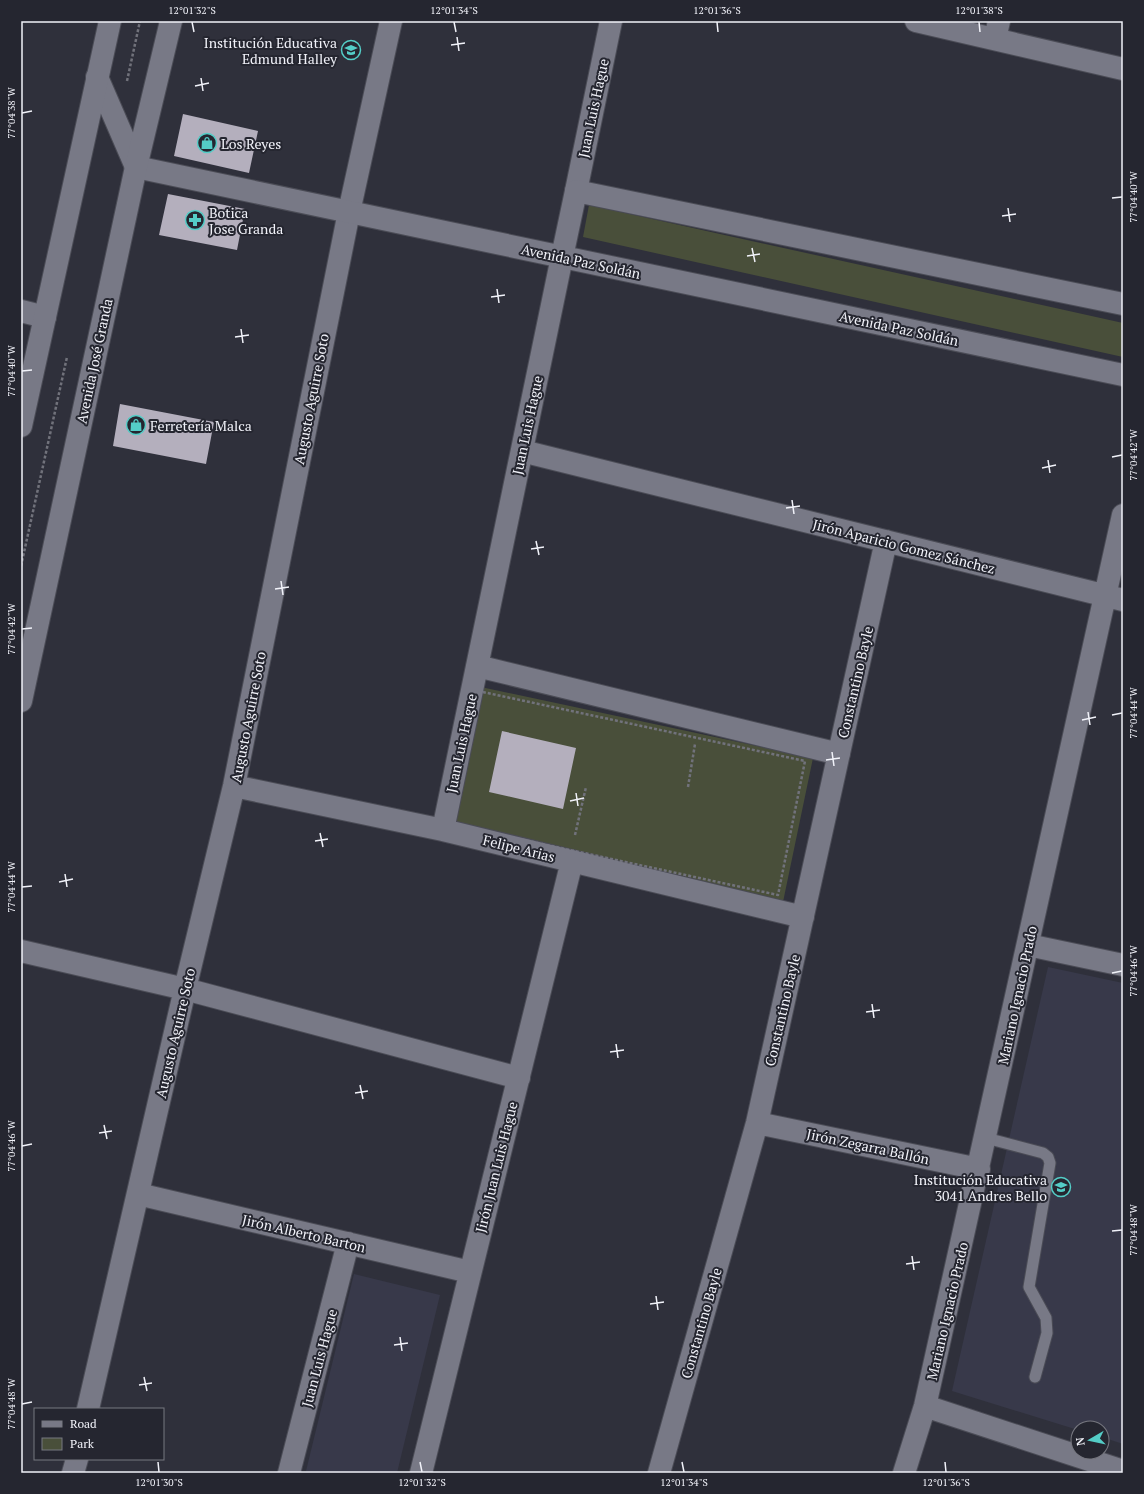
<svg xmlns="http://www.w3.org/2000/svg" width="1144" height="1494" font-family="'PT Serif',serif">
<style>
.built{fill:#38394a}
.green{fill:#494f3a}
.building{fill:#b4afbd}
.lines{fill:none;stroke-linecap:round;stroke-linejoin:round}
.service-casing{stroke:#4b4c56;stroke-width:13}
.minor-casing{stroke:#4b4c56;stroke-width:24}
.tertiary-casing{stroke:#4b4c56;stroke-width:24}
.secondary-casing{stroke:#4b4c56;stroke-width:24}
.path{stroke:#71727b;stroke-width:2.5;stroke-dasharray:3 2;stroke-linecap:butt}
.service{stroke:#787986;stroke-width:11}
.minor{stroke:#787986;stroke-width:22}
.tertiary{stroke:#787986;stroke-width:22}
.secondary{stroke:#787986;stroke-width:22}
.ticks{fill:none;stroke:#f1f2f9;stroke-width:1.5}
.labels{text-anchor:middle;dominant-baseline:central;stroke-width:4;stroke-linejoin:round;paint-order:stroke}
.poi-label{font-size:14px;fill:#f1f2f9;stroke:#252630;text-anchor:start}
.street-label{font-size:14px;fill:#f1f2f9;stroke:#252630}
.neatline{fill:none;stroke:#f1f2f9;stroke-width:1.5}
.ticks-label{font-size:10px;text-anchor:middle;fill:#f1f2f9}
</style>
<rect width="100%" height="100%" fill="#2f303b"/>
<!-- built -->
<path class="built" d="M1048,967L1123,983V1444L1102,1437V1428H1078V1430L952,1391Z
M354,1274L440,1295L397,1473H313L306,1471Z"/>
<!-- green -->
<path class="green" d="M589,205L1123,323V357L583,237Z
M476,686L813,758L783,902L447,828Z"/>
<!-- building -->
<path class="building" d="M183,114L258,131L249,173L174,156Z
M168,194L245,209L237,250L159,235Z
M120,404L214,422L206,464L113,446Z
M502,731L576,748L563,809L489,792Z"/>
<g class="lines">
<defs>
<path id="service" d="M986,1138L1043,1153L1048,1157L1050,1163L1029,1287L1046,1318L1047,1333L1035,1377"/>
<path id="minor" d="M916,21L1123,69
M995,39L999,21
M576,191L611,21
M21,311L45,317
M522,451L1123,600
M477,666L839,754
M234,786L443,830L803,917
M443,830L562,257
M1028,945L1123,965
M21,951L185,989L519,1078
M757,1123L979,1169
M138,1194L470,1272
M925,1406L1123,1471
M88,1409L185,989L234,786L349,212L391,21
M73,1473L77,1459
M289,1473L348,1243
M421,1473L572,861
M659,1473L757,1123L886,541
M904,1473L925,1406L1123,515"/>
<path id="tertiary" d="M97,77L136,167L1123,375
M562,257L576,191L1123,304"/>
<path id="secondary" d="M21,426L110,21
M21,701L136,167L171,21"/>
</defs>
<!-- service casing -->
<use href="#service" class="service-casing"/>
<!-- minor casing -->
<use href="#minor" class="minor-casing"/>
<!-- tertiary casing -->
<use href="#tertiary" class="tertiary-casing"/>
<!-- secondary casing -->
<use href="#secondary" class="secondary-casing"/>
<!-- path -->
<path class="path" d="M127,81L140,21
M21,566L67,357
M478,691L805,761L778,895L450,824Z
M688,787L695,744
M575,835L586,787"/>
<!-- service -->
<use href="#service" class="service"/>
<!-- minor -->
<use href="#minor" class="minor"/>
<!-- tertiary -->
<use href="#tertiary" class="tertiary"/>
<!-- secondary -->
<use href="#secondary" class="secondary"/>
</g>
<!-- ticks -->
<path class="ticks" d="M192,22L194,32M454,22L456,32M717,22L718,32M979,22L980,32M457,37L459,51M451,45L465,43M201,78L203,91M195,86L209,83M22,113L32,111M1112,198L1122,197M1008,208L1010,222M1002,216L1016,214M752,248L755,262M747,256L760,254M497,289L499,303M491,297L505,295M241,329L243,343M235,337L249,335M22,371L32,370M1112,457L1122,455M1048,460L1050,473M1042,468L1056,465M792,500L794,514M786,508L800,506M536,541L539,555M531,549L544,547M281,581L283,595M275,589L289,587M22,629L32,628M1088,712L1090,725M1112,715L1122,713M1082,720L1096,717M832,752L834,766M826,760L840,758M576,793L578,806M570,801L584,798M320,833L323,847M315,841L328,839M65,874L67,887M59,882L73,879M22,887L32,886M1112,973L1122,971M872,1004L874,1018M866,1012L880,1010M616,1044L618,1058M610,1052L624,1050M360,1085L363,1099M355,1093L368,1091M104,1125L107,1139M99,1133L112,1131M22,1146L32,1144M1112,1231L1122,1230M912,1256L914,1270M906,1264L920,1262M656,1296L658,1310M650,1304L664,1302M400,1337L402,1351M394,1345L408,1343M144,1377L147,1391M139,1385L152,1383M22,1404L32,1402M158,1462L159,1472M420,1462L422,1472M682,1462L684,1472M945,1462L946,1472"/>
<!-- icons -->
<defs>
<symbol id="school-ring" viewBox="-11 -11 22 22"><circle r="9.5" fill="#252630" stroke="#54cdc7" stroke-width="1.5"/><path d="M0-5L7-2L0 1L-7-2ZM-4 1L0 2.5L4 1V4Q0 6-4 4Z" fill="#54cdc7"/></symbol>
<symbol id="shop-ring" viewBox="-11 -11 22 22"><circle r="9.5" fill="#252630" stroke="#54cdc7" stroke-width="1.5"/><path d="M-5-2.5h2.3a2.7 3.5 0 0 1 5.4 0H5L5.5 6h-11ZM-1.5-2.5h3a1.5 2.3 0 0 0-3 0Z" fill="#54cdc7"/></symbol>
<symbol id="pharmacy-ring" viewBox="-11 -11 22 22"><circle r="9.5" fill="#252630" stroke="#54cdc7" stroke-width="1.5"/><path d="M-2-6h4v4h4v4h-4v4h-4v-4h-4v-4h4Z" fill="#54cdc7"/></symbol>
</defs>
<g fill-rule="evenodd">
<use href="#school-ring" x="340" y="39" width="22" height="22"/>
<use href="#shop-ring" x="196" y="132" width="22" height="22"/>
<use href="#pharmacy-ring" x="184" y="209" width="22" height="22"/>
<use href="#shop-ring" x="125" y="414" width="22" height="22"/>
<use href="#school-ring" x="1050" y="1176" width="22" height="22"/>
</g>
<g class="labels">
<!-- poi labels -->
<g class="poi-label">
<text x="337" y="42" text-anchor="end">Institución Educativa<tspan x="337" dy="16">Edmund Halley</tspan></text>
<text x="221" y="143">Los Reyes</text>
<text x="209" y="212">Botica<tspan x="209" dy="16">Jose Granda</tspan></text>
<text x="150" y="425">Ferretería Malca</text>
<text x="1047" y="1179" text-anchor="end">Institución Educativa<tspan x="1047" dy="16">3041 Andres Bello</tspan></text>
</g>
<!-- street labels -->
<g class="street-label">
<text transform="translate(593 108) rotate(-78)">Juan Luis Hague</text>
<text transform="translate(581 261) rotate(12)">Avenida Paz Soldán</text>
<text transform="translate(899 328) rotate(12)">Avenida Paz Soldán</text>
<text transform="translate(94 361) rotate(-78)">Avenida José Granda</text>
<text transform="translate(311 399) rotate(-79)">Augusto Aguirre Soto</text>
<text transform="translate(527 425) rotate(-78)">Juan Luis Hague</text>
<text transform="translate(904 546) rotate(14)">Jirón Aparicio Gomez Sánchez</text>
<text transform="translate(855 682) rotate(-77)">Constantino Bayle</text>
<text transform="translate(248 717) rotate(-79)">Augusto Aguirre Soto</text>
<text transform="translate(461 743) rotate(-78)">Juan Luis Hague</text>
<text transform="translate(519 848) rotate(14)">Felipe Arias</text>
<text transform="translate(1017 995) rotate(-78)">Mariano Ignacio Prado</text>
<text transform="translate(782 1010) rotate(-77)">Constantino Bayle</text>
<text transform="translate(175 1033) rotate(-77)">Augusto Aguirre Soto</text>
<text transform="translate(868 1146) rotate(12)">Jirón Zegarra Ballón</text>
<text transform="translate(496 1167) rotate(-76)">Jirón Juan Luis Hague</text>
<text transform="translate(304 1233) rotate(13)">Jirón Alberto Barton</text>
<text transform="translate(947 1311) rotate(-77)">Mariano Ignacio Prado</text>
<text transform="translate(701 1323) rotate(-74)">Constantino Bayle</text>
<text transform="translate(319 1358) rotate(-75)">Juan Luis Hague</text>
</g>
</g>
<!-- border -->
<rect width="1144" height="1494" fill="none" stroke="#252630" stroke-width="44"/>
<!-- legend -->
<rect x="34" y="1408" width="130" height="52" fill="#252630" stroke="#777880"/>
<rect x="42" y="1421" width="20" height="6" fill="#787986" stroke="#777880"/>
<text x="70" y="1428" font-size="12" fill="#f1f2f9">Road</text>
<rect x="42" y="1438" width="20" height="12" fill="#494f3a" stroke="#777880"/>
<text x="70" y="1448" font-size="12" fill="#f1f2f9">Park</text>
<!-- north arrow -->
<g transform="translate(1090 1440) rotate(261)"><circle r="19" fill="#252630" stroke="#777880"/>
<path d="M0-3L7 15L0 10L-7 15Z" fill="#54cdc7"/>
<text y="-6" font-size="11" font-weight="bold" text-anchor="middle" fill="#f1f2f9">N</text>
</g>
<rect x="22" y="22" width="1100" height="1450" class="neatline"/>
<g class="ticks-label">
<text x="192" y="14">12°01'32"S</text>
<text x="454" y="14">12°01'34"S</text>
<text x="717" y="14">12°01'36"S</text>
<text x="979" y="14">12°01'38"S</text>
<text transform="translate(11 113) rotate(-90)" y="4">77°04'38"W</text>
<text transform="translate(1133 197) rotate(-90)" y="4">77°04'40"W</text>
<text transform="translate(11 371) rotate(-90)" y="4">77°04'40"W</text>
<text transform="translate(1133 455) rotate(-90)" y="4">77°04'42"W</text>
<text transform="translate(11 629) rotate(-90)" y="4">77°04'42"W</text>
<text transform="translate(1133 713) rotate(-90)" y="4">77°04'44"W</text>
<text transform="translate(11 887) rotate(-90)" y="4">77°04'44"W</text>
<text transform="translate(1133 971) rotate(-90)" y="4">77°04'46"W</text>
<text transform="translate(11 1146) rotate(-90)" y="4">77°04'46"W</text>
<text transform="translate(1133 1230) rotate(-90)" y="4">77°04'48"W</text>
<text transform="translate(11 1404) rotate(-90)" y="4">77°04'48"W</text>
<text x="159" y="1486">12°01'30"S</text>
<text x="422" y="1486">12°01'32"S</text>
<text x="684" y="1486">12°01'34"S</text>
<text x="946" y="1486">12°01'36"S</text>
</g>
</svg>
